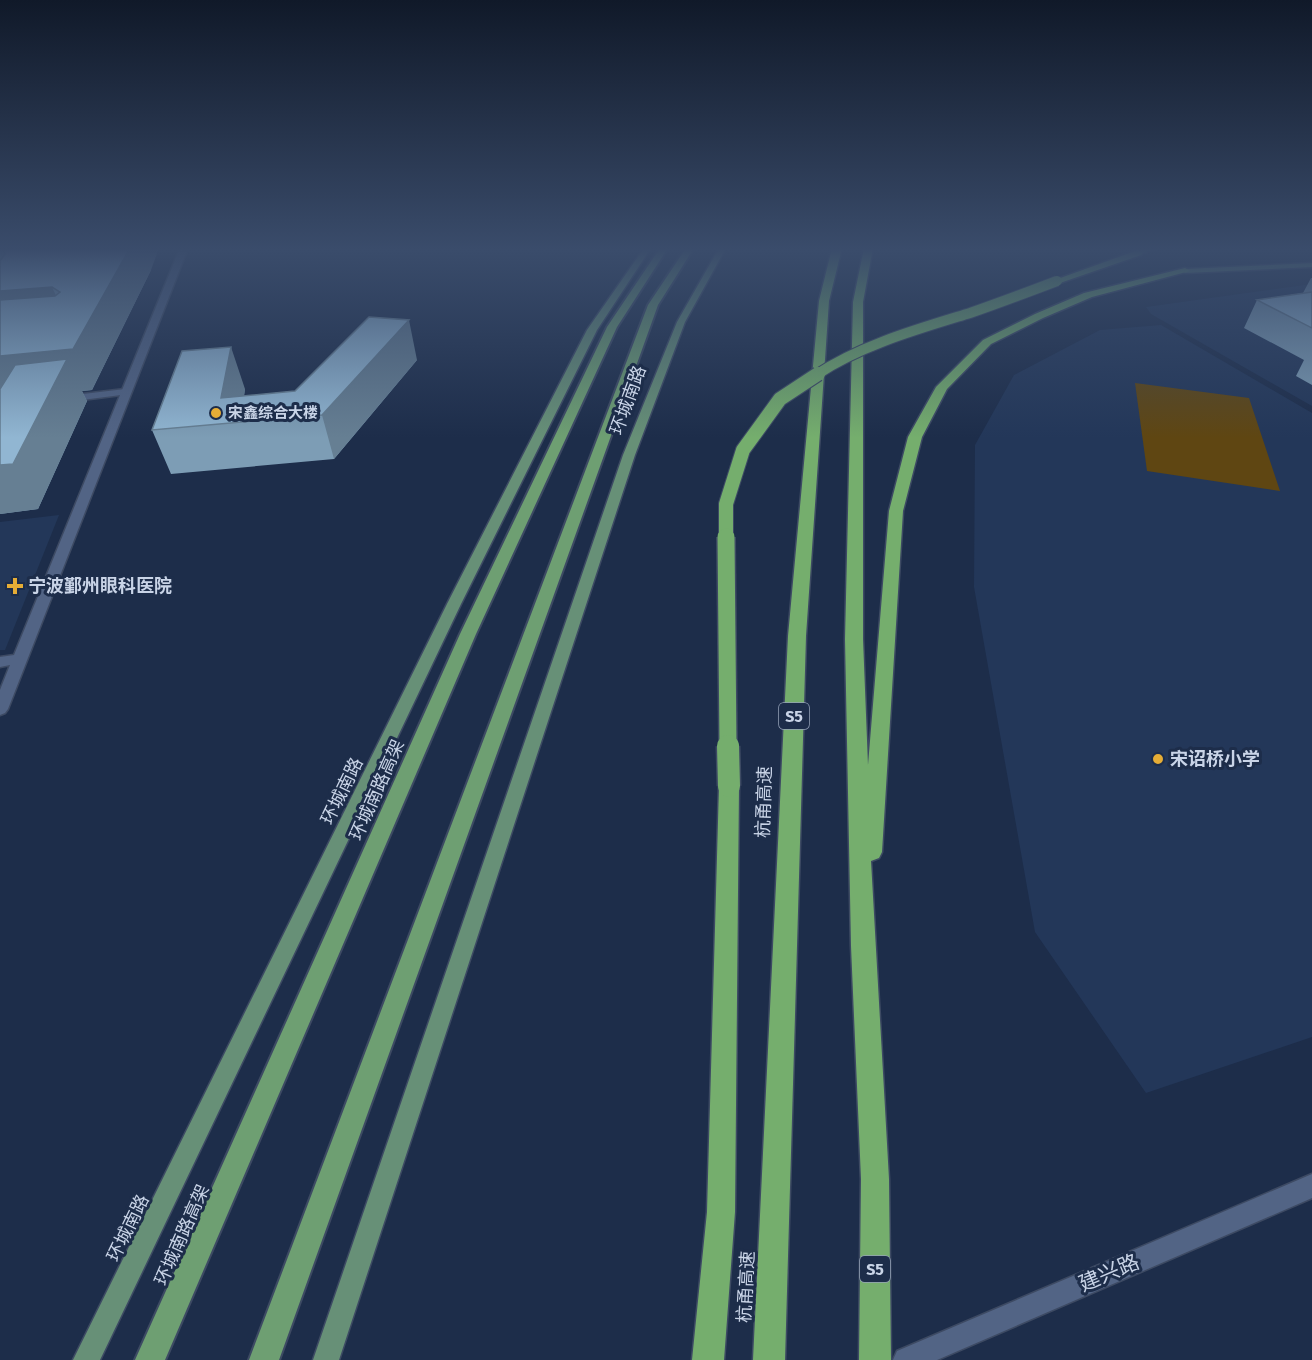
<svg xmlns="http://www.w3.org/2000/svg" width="1312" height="1360" font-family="'Fira Sans','Noto Sans SC',sans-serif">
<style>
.built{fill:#233759}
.green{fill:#5f4612}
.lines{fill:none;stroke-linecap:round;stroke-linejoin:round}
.service-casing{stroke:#3d4a63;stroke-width:3}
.minor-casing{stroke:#3d4a63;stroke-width:3}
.tertiary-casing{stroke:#3d4a63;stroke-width:3}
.primary-casing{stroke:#3d4a63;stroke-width:3}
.trunk-casing{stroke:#3d4a63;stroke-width:4}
.motorway-casing{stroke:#3d4a63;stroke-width:3}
.service{fill:#526485;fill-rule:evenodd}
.minor{fill:#526485;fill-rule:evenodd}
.tertiary{fill:#526485;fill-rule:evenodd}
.primary{fill:#679077;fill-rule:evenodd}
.trunk{fill:#6e9f72;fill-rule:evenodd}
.motorway{fill:#75ae6d;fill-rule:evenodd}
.motorway-bridge-far3-casing{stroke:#3d4a63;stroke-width:12;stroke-linecap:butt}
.motorway-bridge-far2-casing{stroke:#3d4a63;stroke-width:16;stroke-linecap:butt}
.motorway-bridge-far1-casing{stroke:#3d4a63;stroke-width:20;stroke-linecap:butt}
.motorway-bridge-casing{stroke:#3d4a63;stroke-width:25;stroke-linecap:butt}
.motorway-bridge-far3{stroke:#75ae6d;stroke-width:10}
.motorway-bridge-far2{stroke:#75ae6d;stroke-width:14}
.motorway-bridge-far1{stroke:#75ae6d;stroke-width:17}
.motorway-bridge{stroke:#75ae6d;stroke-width:22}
.wall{fill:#7d9db5}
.shaded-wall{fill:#667f93}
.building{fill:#91b6d2;stroke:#667f93;stroke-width:1.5}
.poi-dot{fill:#e6ad36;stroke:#1d2d4a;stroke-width:2}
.labels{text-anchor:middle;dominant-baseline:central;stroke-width:6;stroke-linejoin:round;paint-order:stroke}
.far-poi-label{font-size:15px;font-weight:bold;fill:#c9d4e7;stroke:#1d2d4a;text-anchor:start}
.shield{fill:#1d2d4a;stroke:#95a2b8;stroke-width:1.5}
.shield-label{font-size:16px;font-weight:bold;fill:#c9d4e7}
.street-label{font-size:18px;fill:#c9d4e7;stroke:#1d2d4a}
.poi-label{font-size:18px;font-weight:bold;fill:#c9d4e7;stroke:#1d2d4a;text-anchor:start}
.near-street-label{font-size:21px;fill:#c9d4e7;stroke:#1d2d4a}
</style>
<rect width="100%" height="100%" fill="#1d2d4a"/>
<!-- built -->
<path class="built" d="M1312,284V406L1151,314L1146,307Z
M1161,325L1312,413V1037L1146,1093L1035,932L974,587L975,445L1014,375L1100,330Z
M59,515L5,650H0V522Z"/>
<!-- green -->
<path class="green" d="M1135,383L1249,398L1280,491L1147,471Z"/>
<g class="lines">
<defs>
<path id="service" d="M125,389L129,390V394L66,402L61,399L66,396Z"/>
<path id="minor" d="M180,248H188L8,709L5,713L0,715V690L10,665L0,667V657L14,655Z"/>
<path id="tertiary" d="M1312,1174V1198L937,1360H893L897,1351Z"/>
<path id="primary" d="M644,248H651L597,330L461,604L100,1360H73L447,604L587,330Z
M719,248H726L685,322L635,455L339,1360H313L623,455L677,322Z
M1148,248H1158L1138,255L1134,253Z
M1312,263V267L1185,273L1181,271L1185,269Z"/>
<path id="trunk" d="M660,248H668L617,327L476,634L165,1360H135L460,634L607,327Z
M686,248H694L658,305L279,1360H249L648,305Z"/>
<path id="motorway" d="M832,248H842L829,301L806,636L785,1360H753L788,636L819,301Z
M864,248H873L863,302V639L868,765L889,511L908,437L936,387L983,340L1035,314L1084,293L1185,268L1190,271L1092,297L1043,318L991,344L947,389L922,437L903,511L882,852L879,858L871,861L889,1179L891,1360H859L861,1179L851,946L845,639L853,302Z
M1138,250L1143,253L1141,255L1060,283L1052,281Z
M729,778L736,780L739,786L735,1212L724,1360H692L707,1212L719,786L722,780Z"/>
</defs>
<!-- service casing -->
<use href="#service" class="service-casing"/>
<!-- minor casing -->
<use href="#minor" class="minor-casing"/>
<!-- tertiary casing -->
<use href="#tertiary" class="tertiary-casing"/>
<!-- primary casing -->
<use href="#primary" class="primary-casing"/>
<!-- trunk casing -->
<use href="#trunk" class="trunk-casing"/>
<!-- motorway casing -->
<use href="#motorway" class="motorway-casing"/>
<!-- service -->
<use href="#service" class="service"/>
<!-- minor -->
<use href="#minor" class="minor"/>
<!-- tertiary -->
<use href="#tertiary" class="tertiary"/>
<!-- primary -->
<use href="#primary" class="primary"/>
<!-- trunk -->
<use href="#trunk" class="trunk"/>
<!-- motorway -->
<use href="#motorway" class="motorway"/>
<defs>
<path id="motorway-bridge-far3" d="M816,375C861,345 918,329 970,313C999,303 1028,292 1057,281"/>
<path id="motorway-bridge-far2" d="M726,538V504L743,450L780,399L818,374"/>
<path id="motorway-bridge-far1" d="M726,537L728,747"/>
<path id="motorway-bridge" d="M728,746L729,786"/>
</defs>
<!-- motorway-bridge-far3 casing -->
<use href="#motorway-bridge-far3" class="motorway-bridge-far3-casing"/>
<!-- motorway-bridge-far2 casing -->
<use href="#motorway-bridge-far2" class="motorway-bridge-far2-casing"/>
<!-- motorway-bridge-far1 casing -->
<use href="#motorway-bridge-far1" class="motorway-bridge-far1-casing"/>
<!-- motorway-bridge casing -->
<use href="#motorway-bridge" class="motorway-bridge-casing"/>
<!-- motorway-bridge-far3 -->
<use href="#motorway-bridge-far3" class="motorway-bridge-far3"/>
<!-- motorway-bridge-far2 -->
<use href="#motorway-bridge-far2" class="motorway-bridge-far2"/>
<!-- motorway-bridge-far1 -->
<use href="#motorway-bridge-far1" class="motorway-bridge-far1"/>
<!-- motorway-bridge -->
<use href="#motorway-bridge" class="motorway-bridge"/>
</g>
<!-- wall -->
<path class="wall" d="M0,248L151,270L92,390L82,391L87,401L38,509L0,514Z
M1311,278H1312V385L1296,376L1304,360L1244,328L1257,300L1303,293Z
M417,360L334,459L171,474L152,430L245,389L244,396L295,391Z"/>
<!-- shaded-wall -->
<path class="shaded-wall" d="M130,248H159L151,270L92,390L82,391L87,401L38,509L0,514V356Z
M0,258L13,286L52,287L70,326L0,332Z
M409,320L417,360L334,459L322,415Z
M231,347L245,389L240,422L221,398Z"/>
<!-- building -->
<path class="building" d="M0,248H130L73,349L0,356V300L55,296L60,292L52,287L0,291V261L5,254L4,251L0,250Z
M1312,292V328L1257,300Z
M369,317L409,320L322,415L152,430L182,351L231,347L221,398L295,391Z
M67,359L13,464L0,465V389L15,365Z"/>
<!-- sky -->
<linearGradient id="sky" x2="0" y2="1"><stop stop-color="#101929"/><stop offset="0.57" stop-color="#3a4c6b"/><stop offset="1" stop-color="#3a4c6b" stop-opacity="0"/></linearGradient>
<rect width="1312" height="438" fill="url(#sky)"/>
<!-- markers -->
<g class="poi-dot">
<circle cx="216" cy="413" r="6"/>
<path d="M12 577h6v6h6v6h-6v6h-6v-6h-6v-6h6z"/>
<circle cx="1158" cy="759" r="6"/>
</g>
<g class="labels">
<!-- far-poi labels -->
<g class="far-poi-label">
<text x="228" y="413">宋鑫综合大楼</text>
</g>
<!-- shield labels -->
<g class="shield">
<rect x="779" y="703" width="30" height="26" rx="4.5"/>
<rect x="860" y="1256" width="30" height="26" rx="4.5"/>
</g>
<g class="shield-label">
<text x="794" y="716">S5</text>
<text x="875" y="1269">S5</text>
</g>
<!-- street labels -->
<g class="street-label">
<text transform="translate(628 400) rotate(-70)">环城南路</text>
<text transform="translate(377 790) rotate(-66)">环城南路高架</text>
<text transform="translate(342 791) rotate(-64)">环城南路</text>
<text transform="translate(764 802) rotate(-88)">杭甬高速</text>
<text transform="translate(128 1228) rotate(-64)">环城南路</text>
<text transform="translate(182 1235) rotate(-66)">环城南路高架</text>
<text transform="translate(746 1287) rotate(-87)">杭甬高速</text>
</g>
<!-- poi labels -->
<g class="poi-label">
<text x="28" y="586">宁波鄞州眼科医院</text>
<text x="1170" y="759">宋诏桥小学</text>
</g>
<!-- near-street labels -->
<g class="near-street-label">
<text transform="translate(1109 1273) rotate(-23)">建兴路</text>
</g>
</g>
</svg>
